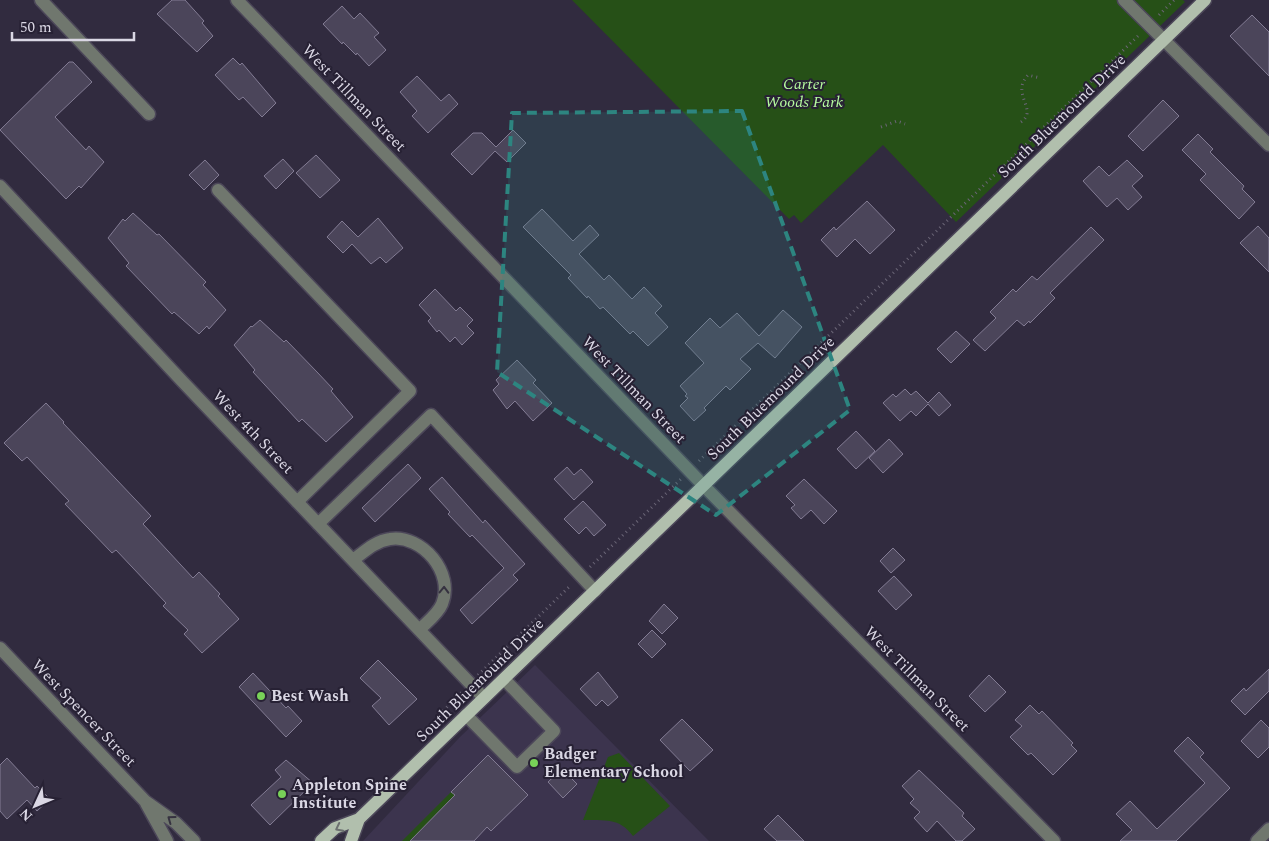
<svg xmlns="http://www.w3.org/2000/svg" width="1269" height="841" font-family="Spectral,serif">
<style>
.built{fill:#3c344e}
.green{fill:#265017}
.building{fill:#4b455a;stroke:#837c94}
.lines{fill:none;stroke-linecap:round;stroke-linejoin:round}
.minor-casing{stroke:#4c4759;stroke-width:15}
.major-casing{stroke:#4c4759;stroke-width:15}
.path{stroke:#6b6677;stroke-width:3;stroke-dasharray:1 4;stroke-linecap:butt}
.minor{stroke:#70776e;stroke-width:12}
.major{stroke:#b1bfad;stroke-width:12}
.oneway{stroke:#363240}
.oneway2{stroke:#6c7070}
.marked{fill:#2d8580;fill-opacity:0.2;stroke:#2d8580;stroke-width:4;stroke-dasharray:10 6;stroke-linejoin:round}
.poi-dot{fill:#78d158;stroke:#272134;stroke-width:2}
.labels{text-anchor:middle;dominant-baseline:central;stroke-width:4;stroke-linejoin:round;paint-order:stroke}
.park-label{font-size:16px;font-style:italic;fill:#b5fb9e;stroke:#272134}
.street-label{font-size:16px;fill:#dad7e4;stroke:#272134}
.poi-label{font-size:16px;font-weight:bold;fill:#dad7e4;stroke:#272134;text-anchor:start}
</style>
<rect width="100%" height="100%" fill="#312b3f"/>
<!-- built -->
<path class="built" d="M535,665L709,841H363L460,737Z"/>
<!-- green -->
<path class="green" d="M572,0H1183L1185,2L956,222L883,145L801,223L794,215L789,219Z
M619,753L670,806L633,836C619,817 605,821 583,820L608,757Z
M451,792L455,795L410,841H402Z"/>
<!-- building -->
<path class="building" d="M172,0H185L204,21L202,23L213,36L197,52L157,14Z
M342,6L354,19L360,13L379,33L374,37L386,50L369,66L357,53L356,55L343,42L342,44L323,24Z
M1252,15L1269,32V76L1230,36Z
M233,58L240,65L242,63L276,103L262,117L243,97L239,100L215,75Z
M69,62H73L92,82L55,117L86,150L89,146L104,162L81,188L79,186L66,199L0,130Z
M417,76L441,101L449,94L458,104L428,133L412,116L417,111L400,92Z
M1163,100L1179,116L1143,151L1128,136Z
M513,130L526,143L507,162L495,151L472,175L451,154L473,133H482L496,147Z
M1198,134L1213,149L1210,152L1244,186L1242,189L1255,202L1239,219L1200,180L1206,174L1182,150Z
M316,155L340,180L320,198L296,173Z
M283,159L294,171L276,189L264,176Z
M205,160L219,175L204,190L189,175Z
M1127,160L1143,176L1132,186L1142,197L1128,210L1117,198L1107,207L1083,181L1099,166L1109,176Z
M867,201L895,230L870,254L855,239L837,257L821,240L834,227L836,230Z
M542,209L573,241L590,225L599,235L579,254L604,280L609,275L632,299L644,287L662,306L655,313L668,327L648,346L633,331L630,334L603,307L600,309L588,296L587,298L568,278L571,275L523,227Z
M133,213L157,235L159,234L206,282L203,285L226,310L209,329L207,326L199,334L174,312L172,314L126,266L129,263L108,238L123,219L125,221Z
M378,218L403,248L386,263L380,257L371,264L352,244L343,253L327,237L342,221L358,237Z
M1258,226L1269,238V272L1240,243Z
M1091,227L1104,240L1050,293L1055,298L1030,323L1029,321L1024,326L1017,320L985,351L973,340L996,318L990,312L1013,289L1016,292L1032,276L1037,280Z
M435,289L456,311L460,307L473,320L467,326L474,333L462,345L455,337L450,342L439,330L437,332L428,321L431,318L419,305Z
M783,310L802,327L775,358L758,343L740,359L751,369L730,390L726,386L704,408L706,410L694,421L680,406L688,398L685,396L687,394L680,386L704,363L685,343L710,318L720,328L737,313L759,336Z
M260,320L284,342L286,340L317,372L333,389L331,391L353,417L326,442L302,419L299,422L253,372L255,370L234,345L251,326L252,327Z
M956,331L970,344L951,363L937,349Z
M517,360L536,380L533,383L552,403L533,421L515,401L507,409L493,390L499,384L496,380Z
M905,389L911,395L916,391L928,403L939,392L951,405L939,416L928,404L916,416L911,411L900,421L883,403L893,394L896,397Z
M46,403L64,422L63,423L151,516L143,524L193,578L199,572L220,594L218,596L239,619L202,653L184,634L188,630L163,606L166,603L116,550L112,553L65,504L69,501L27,457L22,461L4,443Z
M856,431L875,451L856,469L837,449Z
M889,439L903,454L883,473L869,458Z
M408,464L421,478L375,522L362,508Z
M567,467L574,475L581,469L593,482L574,500L554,479Z
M442,477L483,523L485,520L525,564L513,575L518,580L472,624L460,610L504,568L472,535L470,537L448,514L450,512L429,489Z
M804,479L837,511L824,524L811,510L801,519L791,508L795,505L786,496Z
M583,501L606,525L594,536L586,527L579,534L564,519Z
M893,548L905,560L891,573L880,561Z
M894,576L912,595L896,610L878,591Z
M664,604L678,618L662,634L649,621Z
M652,630L666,644L652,658L638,644Z
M378,660L417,699L389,725L372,706L381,698L360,678Z
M1269,669V691L1245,715L1231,701L1244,688L1246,691Z
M598,672L618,697L608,706L602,700L596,706L580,689Z
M253,673L286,708L288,706L302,721L286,737L239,687Z
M989,675L1006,692L985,712L969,696Z
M1030,705L1039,714L1042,711L1073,743L1071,745L1077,751L1053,775L1031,753L1028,755L1010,737L1022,726L1015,720Z
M682,719L713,750L690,771L660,740Z
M1261,720L1269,728V747L1258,758L1241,741Z
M1188,737L1204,753L1200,757L1230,788L1176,841H1120L1132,830L1116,814L1130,801L1157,829L1205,783L1174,751Z
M488,755L528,795L491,831L487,827L474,841H410L455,795L451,792Z
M7,758L35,788L37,786L50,799L37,811L27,800L7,819L0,811V765Z
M286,760L313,783L270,825L251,805L281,777L275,770Z
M562,769L577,784L563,798L548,782Z
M919,770L964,813L962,816L975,829L962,841H956L937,821L927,832L914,818L920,812L910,803L914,799L902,786Z
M778,815L804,841H777L764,829Z"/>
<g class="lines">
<defs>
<path id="minor" d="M41,0L149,114
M237,0L704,486L1054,841
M1124,0L1269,145
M0,186L182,381L484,698
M218,190L410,391L297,502
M318,524L431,415L595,591
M353,560C364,552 375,541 390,539C422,534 455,573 442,604C438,614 427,622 419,630
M0,648L145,801L176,823L194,841
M466,715L517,767L554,731L504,679
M146,803L167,841
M1257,841L1269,829"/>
<path id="major" d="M321,841L335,828L359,819L1205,0
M351,841L359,819"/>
</defs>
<!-- minor casing -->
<use href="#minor" class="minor-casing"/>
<!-- major casing -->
<use href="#major" class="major-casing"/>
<!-- path -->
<path class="path" d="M1159,15L1174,0
M1021,122C1039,110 1010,94 1028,75L1040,78
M881,127L897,121L905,124
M699,461L1140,34
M590,567L681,479
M478,675L571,585
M446,718L441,713L462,692"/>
<!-- minor -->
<use href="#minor" class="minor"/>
<!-- major -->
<use href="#major" class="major"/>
</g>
<!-- one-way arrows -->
<defs><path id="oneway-chevron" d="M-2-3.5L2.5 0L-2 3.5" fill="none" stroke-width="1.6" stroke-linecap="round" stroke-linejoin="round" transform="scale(1.25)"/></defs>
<g class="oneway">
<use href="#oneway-chevron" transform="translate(444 590) rotate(-89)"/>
<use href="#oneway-chevron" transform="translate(171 819) rotate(-144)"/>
</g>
<use class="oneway2" href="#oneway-chevron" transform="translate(339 828) rotate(153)"/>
<!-- marked area -->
<path class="marked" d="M742,111L850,410L716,515L497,372L512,113Z"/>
<!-- markers -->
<g class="poi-dot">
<circle cx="261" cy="696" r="5"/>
<circle cx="534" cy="763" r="5"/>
<circle cx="282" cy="794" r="5"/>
</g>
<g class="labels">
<!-- park labels -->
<g class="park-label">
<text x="804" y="84">Carter<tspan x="804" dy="18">Woods Park</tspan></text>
</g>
<!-- street labels -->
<g class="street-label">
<text transform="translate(354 98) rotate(46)">West Tillman Street</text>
<text transform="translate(1062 116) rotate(-44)">South Bluemound Drive</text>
<text transform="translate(634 390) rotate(46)">West Tillman Street</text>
<text transform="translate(771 398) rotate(-44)">South Bluemound Drive</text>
<text transform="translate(253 432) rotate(46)">West 4th Street</text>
<text transform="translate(917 679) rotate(45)">West Tillman Street</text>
<text transform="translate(480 680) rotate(-44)">South Bluemound Drive</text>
<text transform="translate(84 713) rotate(46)">West Spencer Street</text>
</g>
<!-- poi labels -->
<g class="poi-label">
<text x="271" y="696">Best Wash</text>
<text x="544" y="754">Badger<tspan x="544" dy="18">Elementary School</tspan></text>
<text x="292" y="785">Appleton Spine<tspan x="292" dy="18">Institute</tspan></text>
</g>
</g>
<!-- north arrow -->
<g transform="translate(35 806) rotate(226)" stroke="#272134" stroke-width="4" paint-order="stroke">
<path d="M0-4L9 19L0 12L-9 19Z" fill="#dad7e4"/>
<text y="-8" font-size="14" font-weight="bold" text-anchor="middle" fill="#dad7e4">N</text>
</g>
<!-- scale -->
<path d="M12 32v8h122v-8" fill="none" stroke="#dad7e4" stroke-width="2.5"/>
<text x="20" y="32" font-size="15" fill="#dad7e4" stroke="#272134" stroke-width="4" paint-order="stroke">50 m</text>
</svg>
